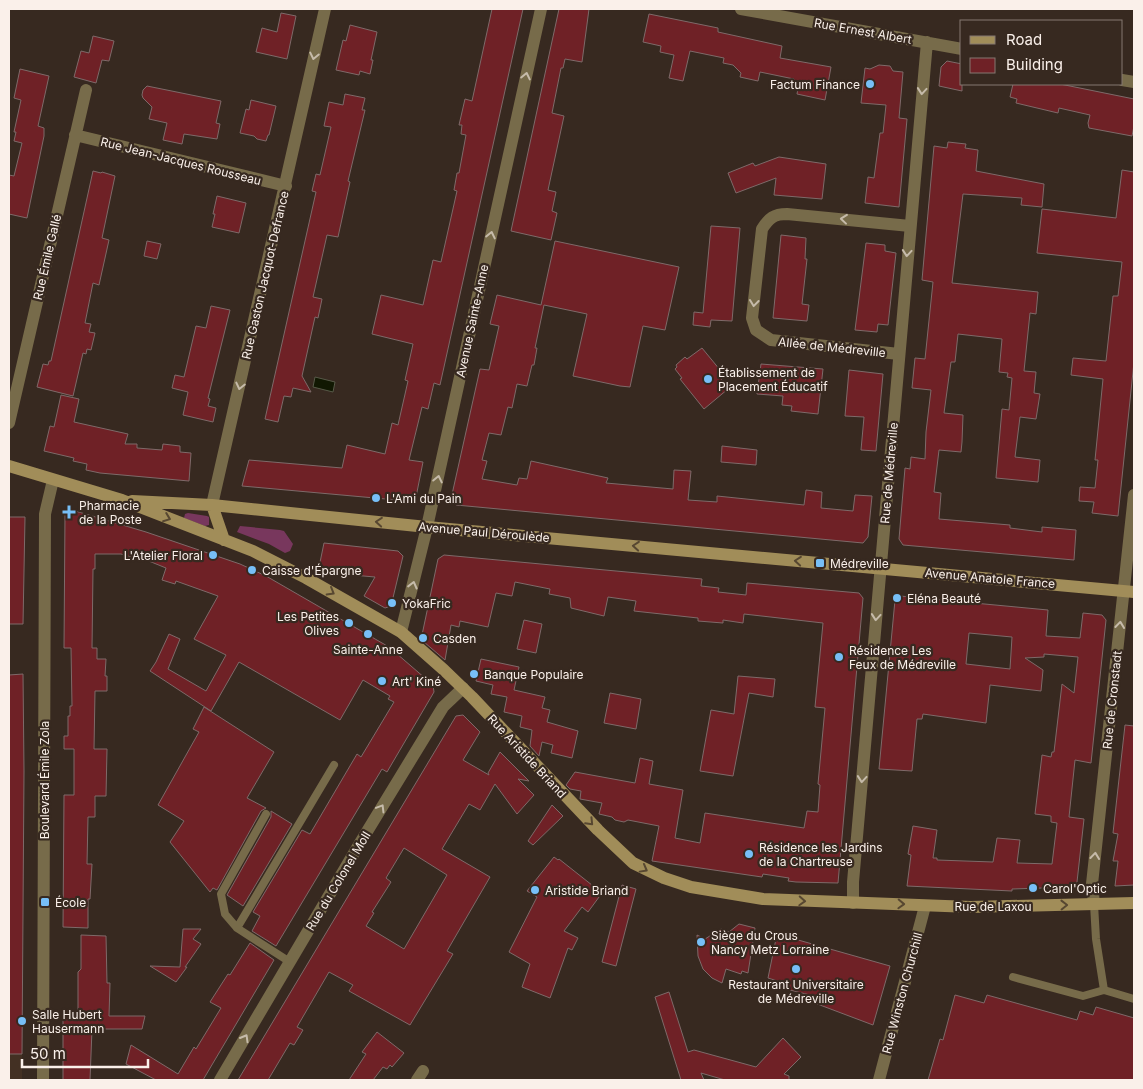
<svg xmlns="http://www.w3.org/2000/svg" width="1143" height="1089" font-family="Inter,sans-serif">
<style>
.built{fill:#433023}
.green{fill:#78375d}
.water{fill:#111802;stroke:#575948}
.building{fill:#6f2126;stroke:#7e6a69;fill-rule:evenodd}
.lines{fill:none;stroke-linecap:round;stroke-linejoin:round}
.service{stroke:#776b4a;stroke-width:8}
.minor{stroke:#776b4a;stroke-width:12}
.tertiary{stroke:#776b4a;stroke-width:12}
.secondary{stroke:#a18d59;stroke-width:12}
.oneway{stroke:#c6bbaa}
.oneway2{stroke:#574731}
.poi-dot{fill:#77bff7;stroke:#372920;stroke-width:2}
.labels{text-anchor:middle;dominant-baseline:central;stroke-width:4.5;stroke-linejoin:round;paint-order:stroke}
.street-label{font-size:12px;fill:#faf0ea;stroke:#372920}
.poi-label{font-size:12px;fill:#faf0ea;stroke:#372920;text-anchor:start}
</style>
<rect width="100%" height="100%" fill="#372920"/>
<!-- built -->
<path class="built" d="M9,1026H22V1080H9Z"/>
<!-- green -->
<path class="green" d="M188,513L207,516L209,517V525L205,526L184,518L185,514Z
M240,526L280,530L284,531L293,544L290,551L285,553L269,544L237,532Z"/>
<!-- water -->
<path class="water" d="M315,377L335,382L333,392L313,387Z"/>
<!-- building -->
<path class="building" d="M492,9H523L440,385L434,383L428,409L422,407L409,460L423,462L416,497L408,501L242,486L249,460L342,468L347,445L385,454L392,423L398,425L408,381L405,380L413,344L372,334L381,295L423,305L433,260L441,262L457,191L454,190L457,173H459L466,135L461,134L462,125H459L465,99L472,101Z
M559,9H589L582,62L565,59L563,68H561L552,113L564,116L548,190L556,192L552,211L557,213L551,240L511,231Z
M281,13L296,16L287,59L256,52L262,28L277,32Z
M649,14L718,28V32L782,46L780,58L831,67L825,100L797,94L799,83L793,82L794,79L760,72L758,81L740,77L741,73L733,65L723,63L724,58L690,51L683,81L669,78L674,55L660,52L661,46L643,42Z
M350,25L377,32L371,60H373L370,74L360,71L359,75L336,70L343,40L346,41Z
M93,36L114,41L109,61L102,60L96,83L74,77L81,51L89,53Z
M947,61L962,64V91L939,86L941,67Z
M879,65L890,66L893,71L903,72L899,118L907,119L899,207L865,203L868,177L874,178L880,133H883L886,105L861,103L865,68L870,69Z
M20,69L49,76L38,126L44,128V136L27,218L9,214V175L14,176L22,143L14,141L16,132H14L21,100L14,98Z
M1013,84H1060L1134,99V126L1132,136L1089,128L1088,123L1090,115L1059,108L1058,113L1016,103L1017,99L1010,97Z
M147,86L221,101L216,123L220,124L217,139L184,134L182,144L163,140L167,123L149,119L152,107L143,98L142,95L143,90Z
M345,94L365,98L362,110H365L348,181L350,182L338,237L327,235L313,297L322,299L318,318L315,317L302,376L311,392L293,388L291,397L284,396L278,422L265,419L316,192L312,191L316,174L320,175L331,127L324,126L329,102L343,105Z
M251,100L276,106L269,135H268L266,141L257,139L254,136L240,133L246,109L249,110Z
M948,142L966,144L965,148L978,150L976,171L1044,184L1042,207L1021,205L1022,198L963,194L952,283L1038,292L1036,314L1030,313L1024,371L1036,372L1034,393L1040,394L1036,419L1020,417L1015,457L1040,460L1038,482L996,478L1002,409L1009,410L1012,378L1007,377L1008,373L999,372L1002,339L958,334L955,362H951L944,413L963,415L962,442L961,452L939,450L934,492L941,493L939,519L1010,525V528L1042,532V527L1076,530L1074,560L903,545L899,539L905,468L910,469L911,457L925,459L926,432L931,390L912,388L915,358L925,359L933,282L922,280L934,146L947,148Z
M779,157L826,164L822,199L774,195L776,178L736,193L728,173L753,163L755,166Z
M1122,170L1134,172V362L1118,516L1092,513L1094,502L1079,501L1080,487L1095,488L1098,460H1095L1103,379L1071,375L1073,358L1106,361L1113,296H1118L1122,262L1037,253L1042,209L1116,218Z
M93,171L101,173L102,172L115,176L102,238L109,240L99,285L93,283L85,323L91,324L89,332L95,333L91,350L87,349L86,354L83,353L73,396L37,387L43,364L48,365L49,361H51Z
M217,196L246,203L239,233L212,227L215,214H213Z
M711,226L740,228L732,321L711,320L710,327L693,325L694,312L703,313Z
M781,235L806,238L805,259H807L802,304L809,305L807,321L773,318Z
M147,241L161,244L157,259L144,256Z
M555,241L679,267L665,330L643,326L630,387L620,386L573,376L587,314L544,305L535,348H537L534,365H532L527,386L517,384L512,408L508,407L501,435L489,433L482,460L487,461L482,479L517,485L519,478L527,479L531,461L608,478L606,483L673,489L674,470L691,471L688,500L717,502V496L804,505L806,490L822,492L821,508L853,511L855,495L872,496L868,537L863,543L456,505L451,499L480,369L489,370L499,326L490,324L497,295L541,305Z
M866,243L885,245V251L896,253L888,325L878,324L877,332L855,330Z
M211,306L230,310L208,398L210,399L208,406L216,408L213,422L183,415L188,392L172,388L175,375L184,377L196,326L206,328Z
M702,348L725,376L721,380L728,389L704,409L680,379L682,378L675,369L677,367L676,365L685,357L687,359Z
M761,364L823,369L818,414L791,411L792,406L782,405L783,396L757,394Z
M849,370L883,374L876,451L861,450L864,417L845,416Z
M61,395L79,399L74,422L128,434L125,444H137V448L162,450L163,444L180,446V452L191,453L189,481L100,473L86,470L87,464L73,461L74,458L44,451L50,426L54,427Z
M722,446L757,450L756,465L721,462Z
M72,510L146,532L240,564L266,576L389,647L433,685L434,692L387,772L382,769L276,946L252,931L260,916L253,912L302,830L310,834L357,754L361,757L394,702L388,699L390,696L363,680L340,720L239,662L211,711L150,671L156,662L169,634L180,639L168,669L206,691L226,655L194,639L218,596L176,581L175,584L162,580L166,568L139,557L138,559L121,554H95V569H93L92,648H97V659H106L105,676H107V691H95L94,749H107L106,796H95V817H88L87,864H92L90,899H88V928L63,927L64,795H74V749H64V736H68V716H70V706H72L71,648H64L65,515Z
M9,517H25L23,624H9Z
M324,543L398,551L403,556L391,606L385,608L364,596L375,577L318,572Z
M444,555L702,579L701,586L719,588L718,592L746,595L747,583L859,593L863,598L838,883L796,882L788,881L789,878L763,874L762,877L652,861L659,826L628,820L624,822L615,820L612,817L599,814L602,803L580,799L581,791L570,789L566,785L575,772L635,783L640,758L653,761L649,784L683,790L675,838L700,843L705,813L804,828L807,811L818,812L820,785L818,784L825,708L815,707L823,623L744,614L743,623L723,620V623L698,621V618L634,611L636,601L608,597L604,616L571,608L570,598L549,594L550,589L515,582L512,596L496,593L488,627L460,621L459,627L451,625L445,660L424,642L422,635L438,559Z
M900,596L1048,610L1046,636L1080,638L1083,613L1102,615L1106,620L1091,763L1075,760L1069,817L1084,819L1077,882L1072,887L1012,889V891L907,886L911,855L908,854L913,826L937,830L933,858H937V860L993,862L997,838L1020,840L1017,863L1052,864L1057,823L1051,822V816L1035,814L1042,755L1051,757L1052,752H1054L1062,684L1074,693L1078,657L1044,654V657L1025,658L1043,670L1041,691L990,685L986,723L923,714L922,719H917L912,771L879,769L895,600ZM969,633L1012,637L1010,669L966,664Z
M524,620L542,624L536,653L517,649Z
M481,659L519,667L514,690L545,697L542,708L550,710L547,722L578,731L572,758L551,753L553,745L542,742L539,756L530,746L532,730L520,727L522,716L504,712L507,697L491,694L493,685L476,681Z
M23,674L24,771L22,1054H9V675Z
M738,676L775,679L773,697L749,693L733,776L700,771L711,710L734,714Z
M610,693L641,699L636,729L604,723Z
M204,707L274,752L247,798L266,808L261,811L217,890L213,888L210,892L170,842L184,821L158,805L199,732L193,729Z
M463,715L480,732L463,760L489,775L488,773L500,752L529,781L518,779L534,795L517,814L495,784L480,810L469,804L442,849L490,877L447,951L453,954L410,1025L349,991L353,985L329,972L297,1027L303,1030L294,1045L290,1043L268,1080H238L456,716ZM404,848L447,875L404,949L366,926L374,913L372,912L391,882L386,878Z
M1125,725L1134,726V885L1115,886L1118,861H1113L1118,834L1113,833Z
M552,805L563,816L533,845L528,841Z
M271,811L292,824L243,906L227,895L271,817Z
M554,857L558,860L559,859L602,893L588,912L582,907L564,931L578,938L572,950L568,948L550,998L522,987L530,964L509,952L537,897L527,891Z
M622,885L636,889L616,966L602,962Z
M739,924L755,928L748,973L742,971L741,974L726,969L722,983L712,978L703,969L698,956L697,935L705,939L721,929L729,932Z
M183,929H201L193,939L201,944L185,967H187L176,982L150,966L180,967Z
M777,934L890,966L873,1025L812,1002L814,996L786,989L787,984L768,978Z
M81,935L106,936L107,983H110L109,1016H145L142,1029H92L90,1080H63V1015H78V972L81,969Z
M250,943L274,960L203,1080H156L126,1064L131,1045L178,1074L194,1047L196,1049L221,1008L210,1002L228,974L230,975Z
M669,992L688,1052L694,1050L756,1067L783,1038L801,1057L784,1074L789,1076V1080H725L701,1073L704,1080H681L655,997Z
M955,995L984,1003L987,995L1077,1020L1080,1011L1093,1015L1096,1007L1134,1018V1080H928L940,1039L943,1040Z
M377,1032L404,1053L392,1067L390,1065L387,1069L383,1067L373,1080H349L366,1054L362,1052Z"/>
<g class="lines">
<!-- service -->
<path class="service" d="M266,814L221,894L225,914L237,928L290,962
M1094,904L1096,939L1104,990L1134,999
M237,928L334,765
M1013,977L1083,996L1104,990"/>
<!-- minor -->
<path class="minor" d="M741,9L962,49
M1122,80L1134,82
M75,135L286,186
M899,354L771,340L756,330L752,318L762,229C769,218 774,214 787,214L910,226
M9,423L86,90
M212,505L325,9
M401,632L427,527L541,9
M853,903V882L927,42
M1094,904L1092,884L1134,495
M220,1080L360,843L443,707L463,688
M417,1080L423,1071
M879,1080L925,906"/>
<!-- tertiary -->
<path class="tertiary" d="M43,1080L45,514L53,480"/>
<!-- secondary -->
<path class="secondary" d="M9,466L122,500L253,551L306,578L401,632L444,670L472,697L598,830L633,863L664,878L691,887L763,899L971,907L1134,903
M132,501L212,505L427,527L1134,592
M212,505L224,540"/>
</g>
<!-- one-way arrows -->
<defs><path id="oneway-chevron" d="M-2-3.5L2.5 0L-2 3.5" fill="none" stroke-width="1.6" stroke-linecap="round" stroke-linejoin="round" transform="scale(1.25)"/></defs>
<g class="oneway">
<use href="#oneway-chevron" transform="translate(314 56) rotate(102)"/>
<use href="#oneway-chevron" transform="translate(526 76) rotate(-78)"/>
<use href="#oneway-chevron" transform="translate(922 91) rotate(95)"/>
<use href="#oneway-chevron" transform="translate(844 219) rotate(-174)"/>
<use href="#oneway-chevron" transform="translate(491 235) rotate(-78)"/>
<use href="#oneway-chevron" transform="translate(907 253) rotate(95)"/>
<use href="#oneway-chevron" transform="translate(754 303) rotate(97)"/>
<use href="#oneway-chevron" transform="translate(240 386) rotate(103)"/>
<use href="#oneway-chevron" transform="translate(438 479) rotate(-78)"/>
<use href="#oneway-chevron" transform="translate(413 585) rotate(-76)"/>
<use href="#oneway-chevron" transform="translate(876 617) rotate(95)"/>
<use href="#oneway-chevron" transform="translate(1120 625) rotate(-84)"/>
<use href="#oneway-chevron" transform="translate(862 779) rotate(95)"/>
<use href="#oneway-chevron" transform="translate(381 808) rotate(-59)"/>
<use href="#oneway-chevron" transform="translate(1095 856) rotate(-84)"/>
<use href="#oneway-chevron" transform="translate(245 1038) rotate(-60)"/>
</g>
<g class="oneway2">
<use href="#oneway-chevron" transform="translate(167 518) rotate(21)"/>
<use href="#oneway-chevron" transform="translate(379 522) rotate(-175)"/>
<use href="#oneway-chevron" transform="translate(636 546) rotate(-175)"/>
<use href="#oneway-chevron" transform="translate(798 561) rotate(-175)"/>
<use href="#oneway-chevron" transform="translate(331 592) rotate(30)"/>
<use href="#oneway-chevron" transform="translate(590 822) rotate(46)"/>
<use href="#oneway-chevron" transform="translate(644 869) rotate(29)"/>
<use href="#oneway-chevron" transform="translate(802 901) rotate(3)"/>
<use href="#oneway-chevron" transform="translate(901 904) rotate(2)"/>
<use href="#oneway-chevron" transform="translate(1064 905) rotate(-1)"/>
</g>
<!-- markers -->
<g class="poi-dot">
<circle cx="870" cy="84" r="5"/>
<circle cx="708" cy="379" r="5"/>
<circle cx="376" cy="498" r="5"/>
<path d="M66.5 504.5h5v5h5v5h-5v5h-5v-5h-5v-5h5z"/>
<circle cx="213" cy="555" r="5"/>
<rect x="815" y="558" width="10" height="10" rx="2.5"/>
<circle cx="252" cy="570" r="5"/>
<circle cx="897" cy="598" r="5"/>
<circle cx="392" cy="603" r="5"/>
<circle cx="349" cy="623" r="5"/>
<circle cx="368" cy="634" r="5"/>
<circle cx="423" cy="638" r="5"/>
<circle cx="839" cy="657" r="5"/>
<circle cx="474" cy="674" r="5"/>
<circle cx="382" cy="681" r="5"/>
<circle cx="749" cy="854" r="5"/>
<circle cx="1033" cy="888" r="5"/>
<circle cx="535" cy="890" r="5"/>
<rect x="40" y="897" width="10" height="10" rx="2.5"/>
<circle cx="701" cy="942" r="5"/>
<circle cx="796" cy="969" r="5"/>
<circle cx="22" cy="1021" r="5"/>
</g>
<g class="labels">
<!-- street labels -->
<g class="street-label">
<text transform="translate(863 31) rotate(10)">Rue Ernest Albert</text>
<text transform="translate(181 161) rotate(14)">Rue Jean-Jacques Rousseau</text>
<text transform="translate(47 257) rotate(-77)">Rue Émile Gallé</text>
<text transform="translate(265 275) rotate(-77)">Rue Gaston Jacquot-Defrance</text>
<text transform="translate(472 321) rotate(-78)">Avenue Sainte-Anne</text>
<text transform="translate(832 347) rotate(6)">Allée de Médreville</text>
<text transform="translate(889 473) rotate(-85)">Rue de Médreville</text>
<text transform="translate(484 532) rotate(5)">Avenue Paul Déroulède</text>
<text transform="translate(990 578) rotate(5)">Avenue Anatole France</text>
<text transform="translate(1112 700) rotate(-84)">Rue de Cronstadt</text>
<text transform="translate(527 756) rotate(47)">Rue Aristide Briand</text>
<text transform="translate(44 780) rotate(-90)">Boulevard Émile Zola</text>
<text transform="translate(338 881) rotate(-59)">Rue du Colonel Moll</text>
<text x="993" y="906">Rue de Laxou</text>
<text transform="translate(902 993) rotate(-75)">Rue Winston Churchill</text>
</g>
<!-- poi labels -->
<g class="poi-label">
<text x="860" y="84" text-anchor="end">Factum Finance</text>
<text x="718" y="372">Établissement de<tspan x="718" dy="14">Placement Éducatif</tspan></text>
<text x="386" y="498">L'Ami du Pain</text>
<text x="79" y="505">Pharmacie<tspan x="79" dy="14">de la Poste</tspan></text>
<text x="203" y="555" text-anchor="end">L'Atelier Floral</text>
<text x="830" y="563">Médreville</text>
<text x="262" y="570">Caisse d'Épargne</text>
<text x="907" y="598">Eléna Beauté</text>
<text x="402" y="603">YokaFric</text>
<text x="339" y="616" text-anchor="end">Les Petites<tspan x="339" dy="14">Olives</tspan></text>
<text x="433" y="638">Casden</text>
<text x="368" y="649" text-anchor="middle">Sainte-Anne</text>
<text x="849" y="650">Résidence Les<tspan x="849" dy="14">Feux de Médreville</tspan></text>
<text x="484" y="674">Banque Populaire</text>
<text x="392" y="681">Art' Kiné</text>
<text x="759" y="847">Résidence les Jardins<tspan x="759" dy="14">de la Chartreuse</tspan></text>
<text x="1043" y="888">Carol'Optic</text>
<text x="545" y="890">Aristide Briand</text>
<text x="55" y="902">École</text>
<text x="711" y="935">Siège du Crous<tspan x="711" dy="14">Nancy Metz Lorraine</tspan></text>
<text x="796" y="984" text-anchor="middle">Restaurant Universitaire<tspan x="796" dy="14">de Médreville</tspan></text>
<text x="32" y="1014">Salle Hubert<tspan x="32" dy="14">Hausermann</tspan></text>
</g>
</g>
<!-- border -->
<rect width="1143" height="1089" fill="none" stroke="#faf0ea" stroke-width="20"/>
<!-- legend -->
<rect x="960" y="20" width="162" height="65" fill="#372920" stroke="#857971"/>
<rect x="970" y="36" width="25" height="8" fill="#a18d59" stroke="#857971"/>
<text x="1006" y="45" font-size="15" fill="#faf0ea">Road</text>
<rect x="970" y="58" width="25" height="15" fill="#6f2126" stroke="#857971"/>
<text x="1006" y="70" font-size="15" fill="#faf0ea">Building</text>
<!-- scale -->
<path d="M22 1059v8h126v-8" fill="none" stroke="#faf0ea" stroke-width="2.5"/>
<text x="30" y="1059" font-size="15" fill="#faf0ea" stroke="#372920" stroke-width="4" paint-order="stroke">50 m</text>
</svg>
